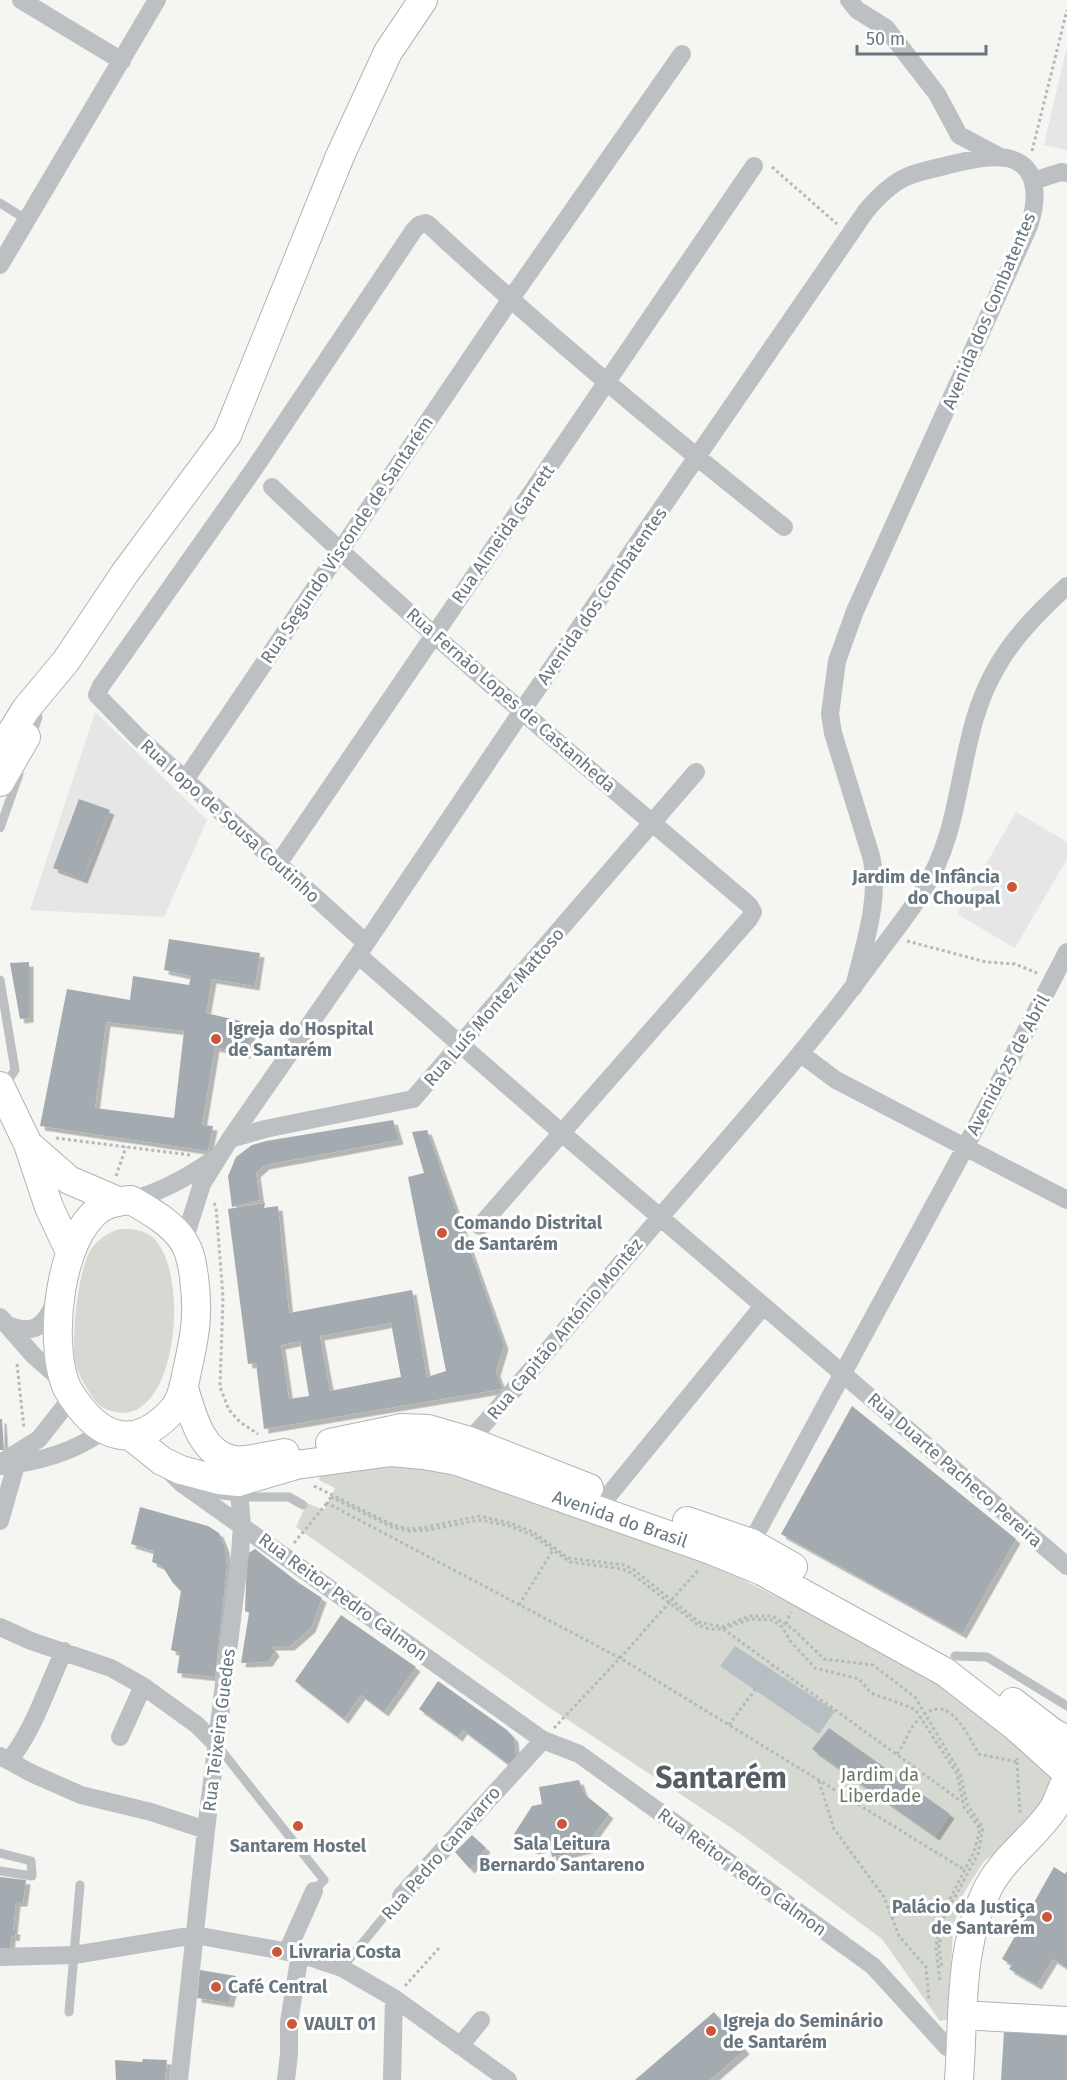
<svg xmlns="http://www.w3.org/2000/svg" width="1067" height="2080" font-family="'Fira Sans',sans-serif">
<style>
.built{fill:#e5e6e5}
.green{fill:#d5d9d2}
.water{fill:#b6c0c4}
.building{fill:#a4abb0;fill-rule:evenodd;filter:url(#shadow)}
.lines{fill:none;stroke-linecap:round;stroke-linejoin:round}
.primary-casing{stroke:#b0b4b7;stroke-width:30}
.path{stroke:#b6b9bb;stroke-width:3;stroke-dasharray:3 3;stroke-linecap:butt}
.lane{stroke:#bcc0c3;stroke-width:9}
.street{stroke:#bcc0c3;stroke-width:18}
.primary{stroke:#fff;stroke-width:28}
.poi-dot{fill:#cb573b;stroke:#fff;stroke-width:2}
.labels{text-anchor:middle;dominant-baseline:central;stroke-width:6;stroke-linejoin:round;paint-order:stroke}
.street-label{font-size:18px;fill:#68767f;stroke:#fff}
.poi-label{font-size:18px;font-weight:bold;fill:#68767f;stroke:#fff;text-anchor:start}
.park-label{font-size:18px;fill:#6a7766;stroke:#fff}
.town-label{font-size:30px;font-weight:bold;fill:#555e65;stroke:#fff}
</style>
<defs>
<filter id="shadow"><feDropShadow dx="4.5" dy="4.5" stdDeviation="0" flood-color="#0004"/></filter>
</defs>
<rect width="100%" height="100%" fill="#f5f5f2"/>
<!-- built -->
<path class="built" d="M1067,46V150L1044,145Z
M95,712L207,820L164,917L30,910Z
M1016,812L1067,842V859L1015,948L957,914Z"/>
<!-- green -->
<path class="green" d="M120,1229C131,1229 142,1229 151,1236C191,1266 179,1426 115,1412C106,1410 98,1406 93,1398C87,1388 79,1377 76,1365C70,1342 78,1269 91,1249C99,1238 108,1233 120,1229Z
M411,1462L694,1555L938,1678L1059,1776L1055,1787L1002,1849L984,1861L962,1896L953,1928L950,1990L953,2018L940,2021L882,1939L739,1833L547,1706L296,1527L307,1503L324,1510L335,1488L319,1480L322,1472Z"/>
<!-- water -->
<path class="water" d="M735,1646L835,1711L819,1734L720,1666Z"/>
<!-- building -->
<path class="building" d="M79,799L110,810L83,879L53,868Z
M169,939L260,953L255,986L212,979L206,1013L253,1024L246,1054L215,1047L202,1125L213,1126L208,1151L40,1126L67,989L130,1000L133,976L189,985L191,976L164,970ZM106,1022L184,1031L174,1118L95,1108Z
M29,962V1018L20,1019L10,963Z
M393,1120L399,1140L265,1165L256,1173L260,1200L232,1207L228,1176L236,1157L252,1145L266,1141Z
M427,1130L504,1345L496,1372L502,1389L264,1429L256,1363L248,1364L228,1209L265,1203L264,1208L278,1206L289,1313L412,1290L427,1377L446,1371L408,1177L424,1173L412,1132ZM391,1323L401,1377L330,1391L320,1336ZM300,1341L309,1396L289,1399L281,1345Z
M852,1406L1016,1539L962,1634L781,1534Z
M0,1419H2L4,1450H0Z
M140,1507L208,1526L219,1533L225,1548L227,1567L215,1677L177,1673L180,1653L171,1650L181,1591L173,1583L162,1566L152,1562L154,1551L131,1544Z
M255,1549L299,1583L322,1598L311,1628L290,1646H271L275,1652L268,1662L241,1663L249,1613L245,1611L247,1554Z
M341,1615L416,1667L384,1712L361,1695L344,1719L295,1681Z
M438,1681L507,1730L514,1738L516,1759L512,1767L463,1730L458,1737L419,1709Z
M829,1728L950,1814L935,1836L812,1749Z
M579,1780L584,1794L609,1814L591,1839L592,1848L552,1857L550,1846L534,1850L514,1834L532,1806L542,1804L539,1787Z
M472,1835L486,1848L480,1855L482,1857L470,1869L455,1852Z
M1054,1867L1065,1874L1067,1871V1968L1053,1959L1037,1985L1009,1969L1012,1965L1002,1959Z
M0,1877L26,1880L23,1902H16L13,1930H16L15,1937L11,1936L10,1953H0Z
M200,1970L236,1976L229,2003L197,1998Z
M714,2012L745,2050L710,2080H635Z
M1004,2032L1067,2035V2080H1001Z
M143,2059L167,2060L165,2080H116L115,2060L142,2062Z"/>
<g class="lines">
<defs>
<path id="primary" d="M0,751L26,709L66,661L125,573L227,435L340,156L388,52L423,0
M0,782L26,737
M0,1086L28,1144L49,1207L70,1252
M29,1145L69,1180L118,1201
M131,1200C150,1211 172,1223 184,1242C191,1253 192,1265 194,1277C199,1315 195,1335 187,1371C185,1381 183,1393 178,1402C176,1407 171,1412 167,1416C135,1447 104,1439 79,1406C74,1399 68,1392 65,1383C49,1339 59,1236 101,1208C110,1202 120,1201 131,1200Z
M184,1388C192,1414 201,1455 234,1460C244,1462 273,1455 285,1453
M131,1436L162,1461L181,1470L219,1480L238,1482L296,1465L391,1452L424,1455L457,1461L711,1550L762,1571L945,1672L1016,1727L1065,1771
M330,1443L402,1428L428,1429L469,1441L589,1488
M687,1521L751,1543L793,1567
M1013,1702L1052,1732L1067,1740
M962,2015L1067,2021
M959,2080C964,2014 958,1946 989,1886C1006,1855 1036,1836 1054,1808C1057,1802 1060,1794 1063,1787"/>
</defs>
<!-- primary casing -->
<use href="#primary" class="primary-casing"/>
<!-- path -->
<path class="path" d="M1032,151L1067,10
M772,167L837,224
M907,941L986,962L1015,964L1037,973
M56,1138L190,1155
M116,1176L126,1147
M214,1203L216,1207L223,1297L220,1387L229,1410L240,1422L258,1434
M17,1364L24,1429
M314,1486L393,1525L410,1529L427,1527L479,1516L510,1523L533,1532L568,1558L624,1565L633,1569L699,1622L722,1627L749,1616H773L793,1629L824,1659L873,1665L915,1697L960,1773L967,1804L983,1828L978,1854L944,1917L939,1945L942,1968
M331,1497L394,1528L410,1531L428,1530L480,1520L510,1526L532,1535L570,1562L623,1569L631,1573L698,1625L710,1629H723L750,1619L773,1620L782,1627L791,1642L815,1668L859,1679L871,1693L915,1709L957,1774L964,1807L980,1829L974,1852L940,1918L936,1947L940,1982
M331,1497L327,1503L620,1658L965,1870
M294,1543L327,1503
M519,1605L553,1550
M786,1624L791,1612
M723,1629L961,1801
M729,1725L773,1665
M554,1728L620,1658L699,1569
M897,1754C905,1744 907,1734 913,1726C945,1685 963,1727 979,1754L1017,1762V1758
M1017,1762L1020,1814
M819,1781L834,1829L884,1897L899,1936L926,1967L929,2001
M405,1986L439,1948"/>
<!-- lane -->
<path class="lane" d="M0,203L27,220
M31,738L38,717
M0,828L19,774
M0,980L15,1070L5,1085
M200,1492L238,1497H289L303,1505
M955,1656L987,1657L1067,1706
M217,1745L324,1880L314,1891
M0,1853L31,1861L32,1876L0,1871
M342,1968L401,1896
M69,2012L80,1885"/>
<!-- street -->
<path class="street" d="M21,0L122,61
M849,0L857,10L886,28L937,94L959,135L1002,158
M1033,181L1061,172L1067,173
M0,265L157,0
M272,487C425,632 588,768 749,905L753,912L749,919L480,1226
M185,780L510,300L682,54
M278,864L754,166
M366,943L139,738L97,695L101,686L254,469L414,230L419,225L426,223L429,225C543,331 662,430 784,527
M358,955L563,1134L1067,1566
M801,1054L836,1080L1067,1200
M230,1139L265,1129L413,1099L696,772
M131,1200C162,1192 188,1177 214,1159
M184,1241L202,1184L230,1139L358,955L522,711L866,211C877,198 890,185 904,178C918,171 934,169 948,165C965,161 989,155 1007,158C1041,165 1037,202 1029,226L855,611L837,661L830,714L833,733L871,856C881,898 864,945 854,987
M0,1317L34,1356L64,1382
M7,1325C35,1336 45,1326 56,1299
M469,1441C546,1355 618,1265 694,1178C758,1104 822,1031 879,952C894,932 910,912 923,891C955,840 957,786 972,729C988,666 1020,628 1067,586
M2,1462L39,1439L72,1397
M0,1466C36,1463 74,1452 103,1431
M168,1470L181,1483L543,1740L579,1754L873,1966L947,2047L961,2055
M608,1496L763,1306
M0,1521L16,1465
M751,1543L966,1146L1067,952
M0,1627L31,1641L111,1668L143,1686L197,1725L217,1745
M120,1737L143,1686
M0,1756L31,1773L81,1795L151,1812L206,1830
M9,1761C35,1728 46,1689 64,1651
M401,1896L543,1740
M287,1952L314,1891
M0,1957L74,1955L195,1935L300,1954L342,1968L394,1998L508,2080
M460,2046L481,2020
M179,2080L206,1830L240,1554L242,1525L238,1482
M286,2080L289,2054V2022L300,1954
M392,2080L394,1998"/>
<!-- primary -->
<use href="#primary" class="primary"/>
</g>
<!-- markers -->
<g class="poi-dot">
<circle cx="1012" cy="887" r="6"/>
<circle cx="216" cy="1039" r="6"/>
<circle cx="442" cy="1233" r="6"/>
<circle cx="562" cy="1824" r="6"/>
<circle cx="298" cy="1826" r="6"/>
<circle cx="1047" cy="1917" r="6"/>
<circle cx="277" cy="1952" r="6"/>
<circle cx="216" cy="1987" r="6"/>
<circle cx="292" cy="2024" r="6"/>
<circle cx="711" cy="2031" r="6"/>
</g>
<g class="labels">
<!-- street labels -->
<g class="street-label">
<text transform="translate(989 311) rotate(-67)">Avenida dos Combatentes</text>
<text transform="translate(503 534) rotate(-55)">Rua Almeida Garrett</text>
<text transform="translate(347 540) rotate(-56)">Rua Segundo Visconde de Santarém</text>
<text transform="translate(602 596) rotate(-55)">Avenida dos Combatentes</text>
<text transform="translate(511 700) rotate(41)">Rua Fernão Lopes de Castanheda</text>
<text transform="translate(230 821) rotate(42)">Rua Lopo de Sousa Coutinho</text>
<text transform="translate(494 1007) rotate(-49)">Rua Luís Montez Mattoso</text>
<text transform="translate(1008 1065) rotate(-62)">Avenida 25 de Abril</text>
<text transform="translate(565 1329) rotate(-50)">Rua Capitão António Montêz</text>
<text transform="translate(955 1470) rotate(41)">Rua Duarte Pacheco Pereira</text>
<text transform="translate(620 1519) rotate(19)">Avenida do Brasil</text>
<text transform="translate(343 1597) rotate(36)">Rua Reitor Pedro Calmon</text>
<text transform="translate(219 1730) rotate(-83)">Rua Teixeira Guedes</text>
<text transform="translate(441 1853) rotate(-49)">Rua Pedro Canavarro</text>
<text transform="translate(742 1872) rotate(36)">Rua Reitor Pedro Calmon</text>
</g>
<!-- poi labels -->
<g class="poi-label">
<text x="1000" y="877" text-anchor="end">Jardim de Infância<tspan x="1000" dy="21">do Choupal</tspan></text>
<text x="228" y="1029">Igreja do Hospital<tspan x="228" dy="21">de Santarém</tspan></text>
<text x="454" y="1223">Comando Distrital<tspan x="454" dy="21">de Santarém</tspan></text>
<text x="562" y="1844" text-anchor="middle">Sala Leitura<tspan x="562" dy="21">Bernardo Santareno</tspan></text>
<text x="298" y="1846" text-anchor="middle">Santarem Hostel</text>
<text x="1035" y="1907" text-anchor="end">Palácio da Justiça<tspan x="1035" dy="21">de Santarém</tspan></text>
<text x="289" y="1952">Livraria Costa</text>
<text x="228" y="1987">Café Central</text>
<text x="723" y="2021">Igreja do Seminário<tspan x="723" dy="21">de Santarém</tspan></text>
<text x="304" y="2024">VAULT 01</text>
</g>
<!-- park labels -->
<g class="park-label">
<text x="880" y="1775">Jardim da<tspan x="880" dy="21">Liberdade</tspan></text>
</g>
<!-- town labels -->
<g class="town-label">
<text x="721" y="1778">Santarém</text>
</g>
</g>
<!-- scale -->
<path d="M857 45v9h129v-9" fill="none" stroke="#68767f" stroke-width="3"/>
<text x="866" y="45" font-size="18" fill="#68767f" stroke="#ffffff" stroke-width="4.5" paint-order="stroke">50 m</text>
</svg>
